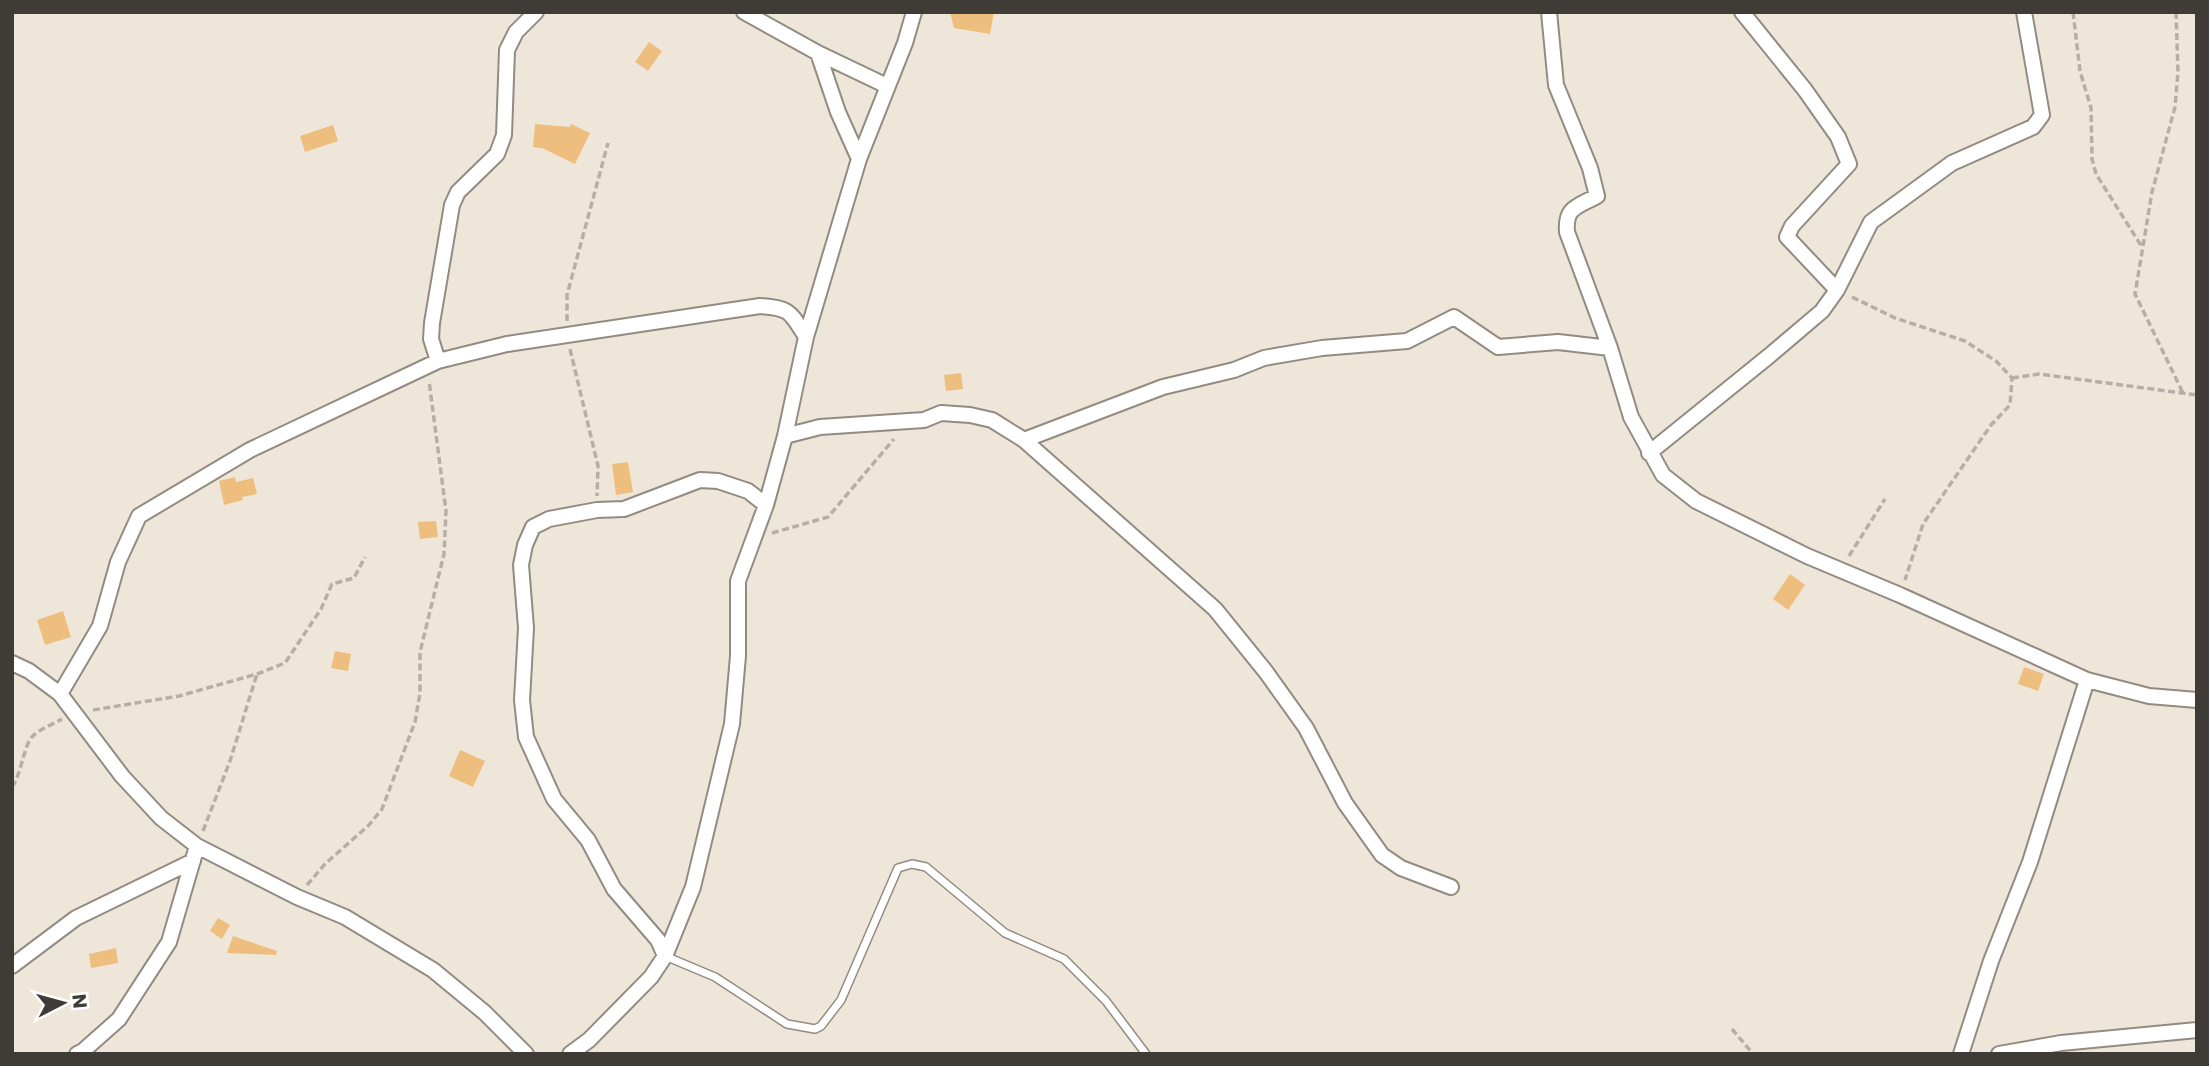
<svg xmlns="http://www.w3.org/2000/svg" width="2209" height="1066" font-family="Poppins,sans-serif">
<style>
.building{fill:#edbe7e}
.lines{fill:none;stroke-linecap:round;stroke-linejoin:round}
.service-casing{stroke:#938b81;stroke-width:10}
.minor-casing{stroke:#938b81;stroke-width:18}
.path{stroke:#b7afa6;stroke-width:3.5;stroke-dasharray:7 3.5;stroke-linecap:butt}
.service{stroke:#fff;stroke-width:7}
.minor{stroke:#fff;stroke-width:14}
</style>
<rect width="100%" height="100%" fill="#efe6da"/>
<!-- building -->
<path class="building" d="M950,12H994L990,34L954,28Z
M649,42L662,51L648,71L635,62Z
M535,124L570,127L571,124L590,133L575,164L542,148L533,147Z
M333,125L338,141L305,152L300,136Z
M961,373L963,389L946,391L944,375Z
M628,462L633,492L616,495L612,464Z
M235,477L236,482L253,478L257,494L242,497L243,500L224,505L219,481Z
M436,521L438,537L420,539L418,522Z
M1790,574L1805,585L1788,610L1773,599Z
M63,611L71,637L45,645L37,620Z
M335,651L351,654L348,671L331,668Z
M2024,667L2044,674L2038,691L2018,684Z
M460,750L485,761L473,787L449,776Z
M218,918L230,925L222,939L210,931Z
M233,936L277,951L276,955L227,953Z
M116,948L118,963L91,968L89,954Z"/>
<g class="lines">
<defs>
<path id="service" d="M665,956L715,977L787,1024L815,1029L821,1026L841,1000L898,868L912,864L926,867L1005,933L1064,959L1106,1001L1146,1054"/>
<path id="minor" d="M744,12L818,53L887,86
M1549,12L1556,85L1590,168L1597,196C1577,207 1565,207 1567,232L1610,348L1631,417L1663,475L1696,501L1807,556L1900,595L2087,680L2149,696L2197,700
M1742,12L1805,90L1838,137L1849,164L1792,226L1787,237L1837,290
M818,53L838,112L859,159
M438,361L431,339L432,323L452,205L458,192L497,154L504,135L507,50L516,32L536,12
M785,436L820,427L924,420L941,413L970,415L992,420L1024,440L1215,609L1266,672L1306,728L1345,803L1382,855L1401,868L1451,887
M1024,440L1163,387L1234,370L1264,358L1322,348L1407,341L1454,317L1498,347L1558,342L1610,348
M1649,453L1769,356L1822,311L1837,290L1871,222L1952,163L2033,127L2042,115L2024,12
M12,663L29,671L60,694L122,776L161,818L197,846L297,897L345,917L433,970L485,1013L526,1054
M60,694L100,626L118,562L139,516L250,450L438,361L507,344L760,306C791,308 790,312 806,337
M665,956L658,940L614,889L588,840L554,799L526,737L522,700L526,628L521,565L525,545L533,527L549,519L597,510L624,509L700,480L718,481L748,491L766,505
M12,966L76,918L193,861
M77,1054L83,1051L119,1019L169,942L197,846
M570,1054L589,1040L651,977L665,956L693,887L732,724L738,656V581L766,505L785,436L806,337L859,159L905,43L914,12
M1961,1054L1991,961L2030,862L2087,680
M1999,1054L2061,1043L2197,1030"/>
</defs>
<!-- service casing -->
<use href="#service" class="service-casing"/>
<!-- minor casing -->
<use href="#minor" class="minor-casing"/>
<!-- path -->
<path class="path" d="M2073,12L2080,71L2091,108L2092,159L2096,174L2142,247
M2176,12L2178,72L2175,107L2152,192L2135,294L2183,393
M1852,297L1895,318L1965,341L1996,361L2012,378L2010,405L1991,425L1923,524L1905,580
M567,321V295L608,143
M570,349L598,466L597,496
M2012,378L2039,374L2197,395
M772,533L828,517L894,439
M1849,556L1885,499
M93,710L179,696L257,674L285,663L321,609L332,584L354,578L365,557
M12,787C22,773 24,743 33,736C40,729 53,724 62,719
M203,831L230,761L257,674
M307,885L325,864L369,825L382,809L415,722L420,693V652L444,554L446,511L429,381
M1732,1029L1753,1054"/>
<!-- service -->
<use href="#service" class="service"/>
<!-- minor -->
<use href="#minor" class="minor"/>
</g>
<!-- border -->
<rect width="2209" height="1066" fill="none" stroke="#3f3b36" stroke-width="28"/>
<!-- north arrow -->
<g transform="translate(63 1003) rotate(84)" stroke="#ffffff" stroke-width="5" paint-order="stroke">
<path d="M0-5L12 26L0 18L-12 26Z" fill="#3f3b36"/>
<text y="-10" font-size="19" font-weight="bold" text-anchor="middle" fill="#3f3b36">N</text>
</g>
</svg>
